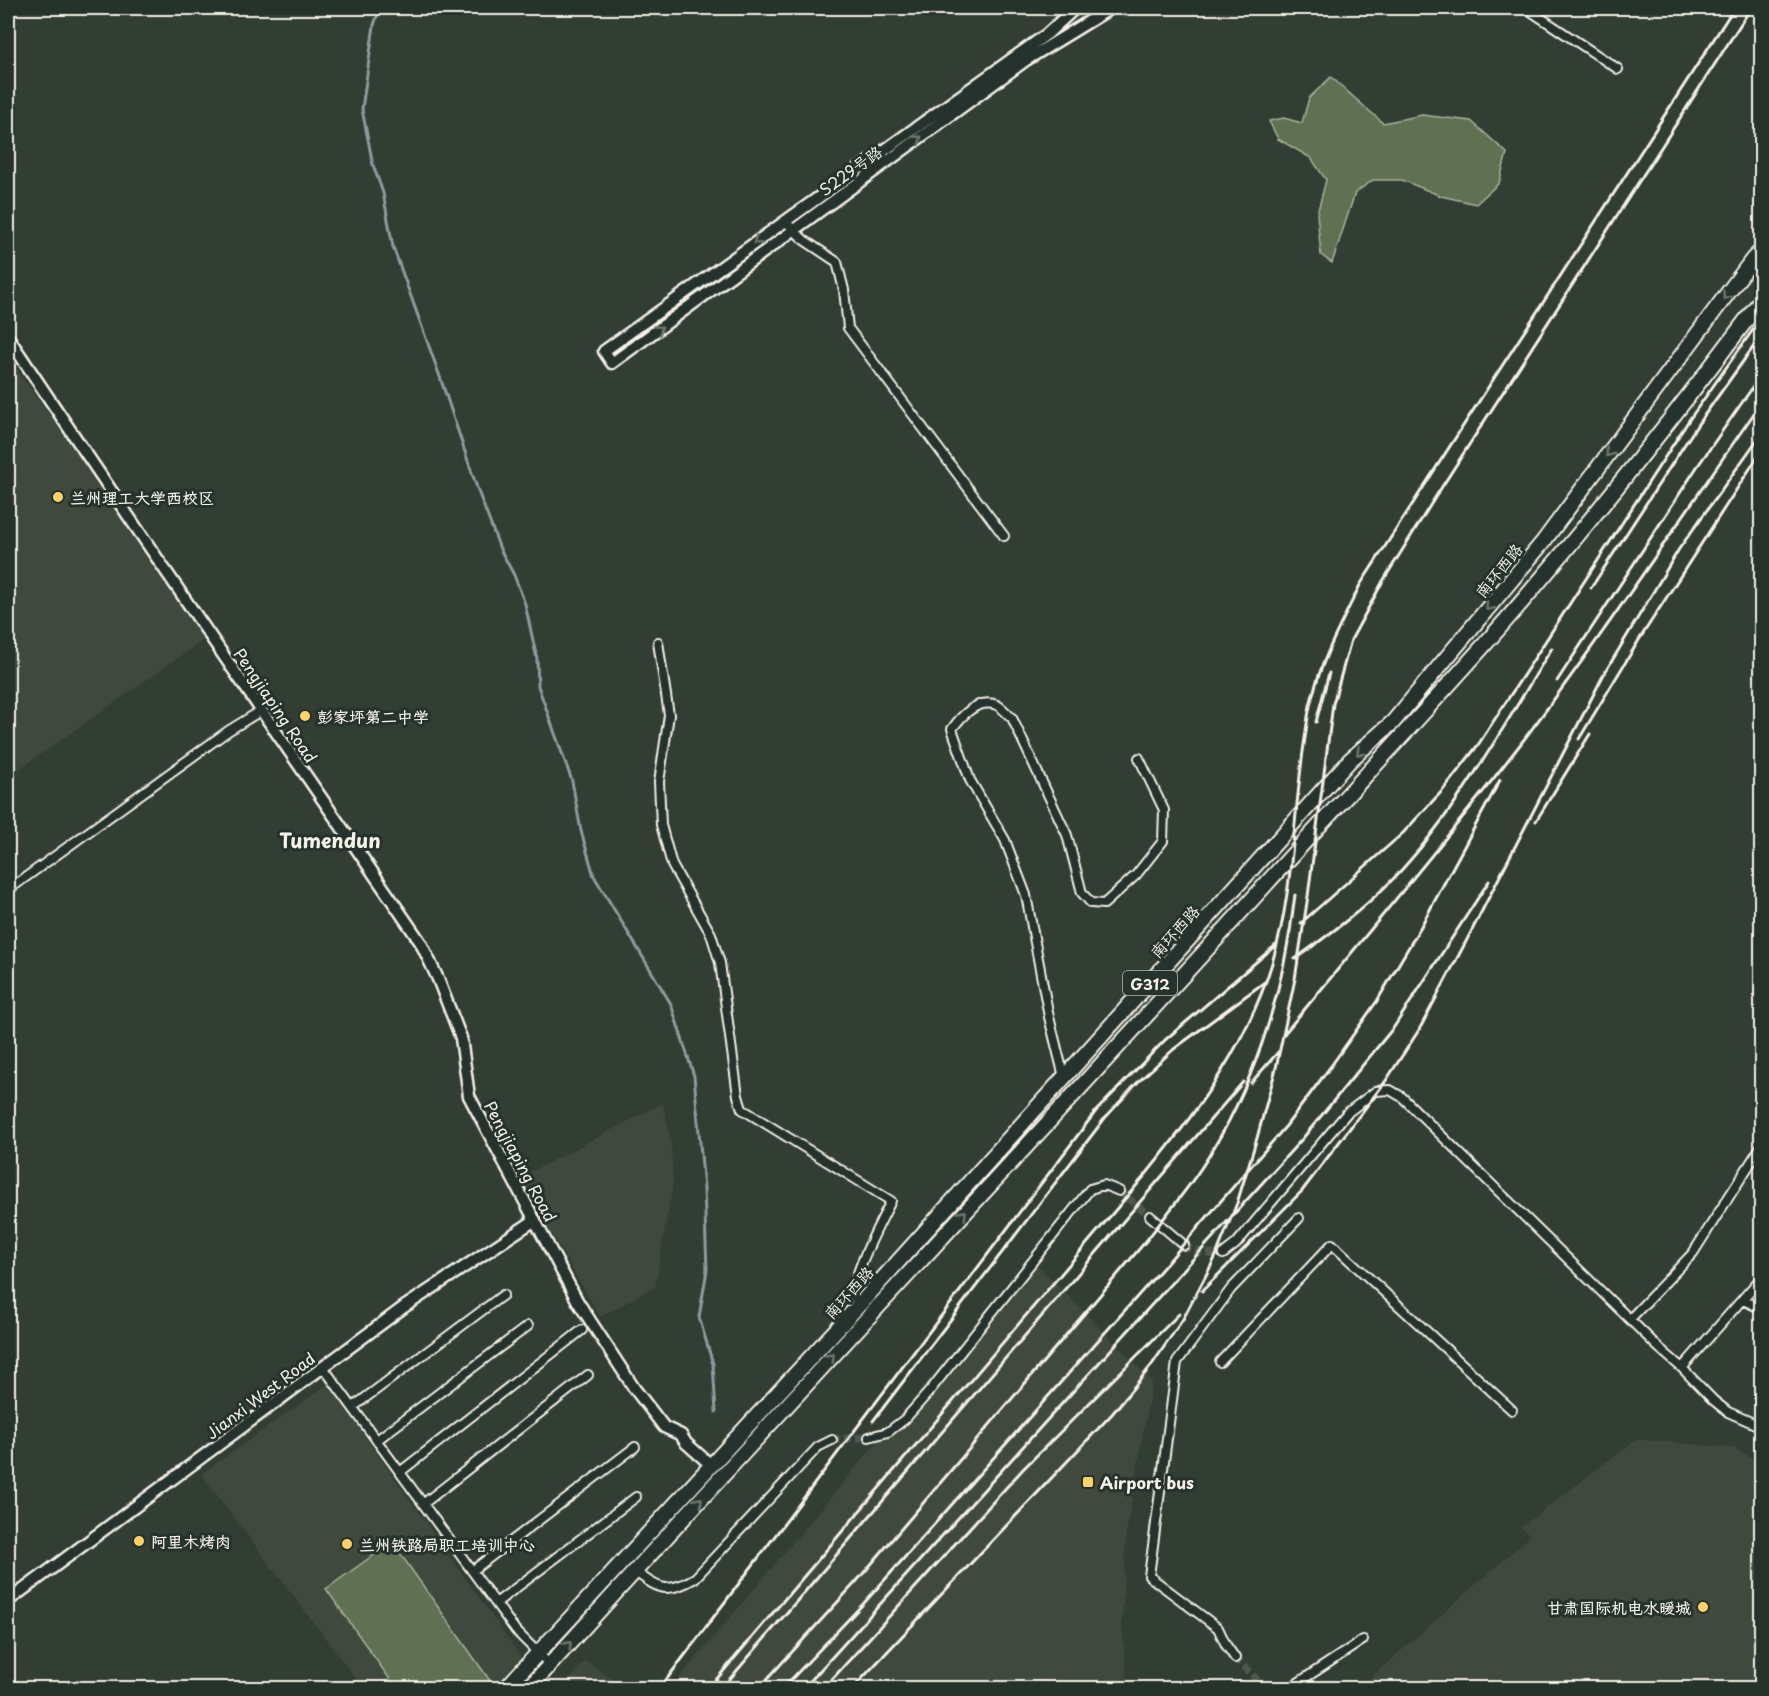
<svg xmlns="http://www.w3.org/2000/svg" width="1769" height="1696" font-family="'Playpen Sans','LXGW WenKai TC',sans-serif">
<style>
.built{fill:#41483c}
.green{fill:#617152;stroke:#aab19d;stroke-width:1.5}
.lines{fill:none;stroke-linecap:round;stroke-linejoin:round}
.stream{stroke:#8e9c9f;stroke-width:3}
.street-tunnel{stroke:#4f584f;stroke-width:8;stroke-dasharray:8 4;stroke-linecap:butt}
.street-casing{stroke:#f4f1e8;stroke-width:12}
.secondary-casing{stroke:#f4f1e8;stroke-width:15}
.highway-casing{stroke:#f4f1e8;stroke-width:18}
.street{stroke:#26332d;stroke-width:8}
.secondary{stroke:#26332d;stroke-width:10}
.highway{stroke:#26332d;stroke-width:14}
.rail{stroke:#f4f1e8;stroke-width:3}
.oneway{stroke:#6e766e}
.poi-dot{fill:#ffd166;stroke:#26332d;stroke-width:2}
.labels{text-anchor:middle;dominant-baseline:central;stroke-width:6;stroke-linejoin:round;paint-order:stroke}
.shield{fill:#26332d;stroke:#b6b8b0;stroke-width:1.5}
.shield-label{font-size:15px;font-weight:bold;fill:#f4f1e8}
.street-label{font-size:16px;fill:#f4f1e8;stroke:#26332d}
.poi-label{font-size:16px;font-weight:bold;fill:#f4f1e8;stroke:#26332d;text-anchor:start}
.quarter-label{font-size:20px;font-weight:bold;fill:#f4f1e8;stroke:#26332d}
</style>
<rect width="100%" height="100%" fill="#323d34"/>
<filter id="ink" filterUnits="userSpaceOnUse"><feTurbulence type="fractalNoise" baseFrequency=".0167" numOctaves="2"/><feDisplacementMap in="SourceGraphic" scale="12" xChannelSelector="R" yChannelSelector="G"/><feConvolveMatrix kernelMatrix="1 2 1 2 8 2 1 2 1" color-interpolation-filters="sRGB"/></filter>
<g filter="url(#ink)">
<!-- built -->
<path class="built" d="M8,358L211,635L8,777Z
M663,1103L671,1143L673,1183L655,1287L600,1317L519,1178Z
M1031,1258L1152,1381L1126,1535L1122,1627L1128,1688H671Z
M328,1384L521,1657L493,1688H363L201,1474Z
M1637,1439L1734,1448L1761,1463L1762,1685L1758,1688H1359L1530,1536L1521,1527Z
M585,1661L626,1688H563Z"/>
<!-- green -->
<path class="green" d="M1331,77L1383,123L1422,115L1471,121L1507,153L1499,183L1476,204L1441,196L1402,180H1373L1355,193L1332,263L1321,255L1317,214L1326,180L1311,158L1278,139L1269,121L1284,118L1302,123L1309,98Z
M392,1542L491,1682L485,1688H396L326,1589Z"/>
<g class="lines">
<!-- stream -->
<path class="stream" d="M380,8L374,25L362,109L373,165L383,193L393,247L439,374L478,491L500,549L514,575L525,604L537,659L538,686L572,781L581,831L594,876L671,1004L694,1076L704,1188L707,1270L699,1317L713,1364L716,1412"/>
<!-- street-tunnel -->
<path class="street-tunnel" d="M1119,1191L1150,1216
M1184,1245C1196,1254 1209,1254 1223,1254
M832,1440L869,1437
M1235,1658L1265,1688"/>
<defs>
<path id="street" d="M1526,8L1618,69
M785,221L804,240L837,262L844,290L848,328L1004,536
M658,642L669,715L659,782L661,825L672,865L711,934L720,963L738,1096L742,1109L891,1201C882,1219 849,1281 854,1297C854,1298 858,1304 859,1305
M8,890L228,731L262,710
M1064,1077L1049,1017L1026,895L1005,840L970,780L952,729C962,715 978,698 997,705C1002,707 1007,714 1012,718L1067,835L1082,893L1091,903L1104,904L1136,875L1163,841L1164,810L1139,758
M1150,1216L1184,1245
M1223,1254L1236,1244L1347,1113L1376,1091L1390,1090L1402,1097L1658,1347L1682,1368L1713,1400L1728,1412L1762,1427
M1743,1300L1762,1309
M1630,1319L1693,1253L1762,1145
M1220,1362L1332,1244L1512,1410
M323,1367L516,1631L550,1665
M1682,1368L1762,1277
M353,1407L503,1295
M869,1437L888,1432L905,1419L928,1393L1090,1189L1104,1185L1119,1191
M377,1440L528,1326
M400,1472L582,1330
M423,1504L588,1375
M472,1571L635,1447
M636,1572C659,1590 668,1594 695,1578L818,1447L832,1440
M496,1603L636,1497
M1235,1658L1226,1645L1218,1628L1149,1576L1177,1362L1231,1289L1299,1218
M1290,1688L1363,1640"/>
<path id="secondary" d="M1075,8L1047,34L604,351L612,363L1026,60L1111,8
M8,337C143,541 283,741 421,943L438,979L461,1038L469,1096L578,1302L634,1388L664,1427L681,1435L686,1443L712,1466
M8,1601L404,1307L535,1220"/>
<path id="highway" d="M506,1688L859,1305L1350,760L1393,722L1543,542L1753,259L1762,250
M529,1688C772,1418 1023,1153 1267,883C1342,800 1419,719 1493,635C1588,527 1676,414 1762,299"/>
</defs>
<!-- street casing -->
<use href="#street" class="street-casing"/>
<!-- secondary casing -->
<use href="#secondary" class="secondary-casing"/>
<!-- highway casing -->
<use href="#highway" class="highway-casing"/>
<!-- street -->
<use href="#street" class="street"/>
<!-- secondary -->
<use href="#secondary" class="secondary"/>
<!-- highway -->
<use href="#highway" class="highway"/>
<!-- rail -->
<path class="rail" d="M1591,588L1698,424L1762,335
M1557,681L1697,467L1762,374
M1316,722L1329,673
M1579,739L1639,640L1762,450
M1536,821L1590,734
M1301,923L1403,833L1443,790L1478,745L1689,420L1762,317
M1295,959C1330,934 1364,909 1394,878C1458,810 1503,727 1552,648
M1284,1034C1363,939 1443,844 1519,746C1604,635 1681,517 1762,402
M1251,1083L1279,1051
M1202,1291L1302,1191L1385,1082L1419,1030L1470,934L1604,674L1679,549L1762,433
M873,1421L1105,1118L1138,1082L1174,1049L1266,981
M660,1688L1096,1111L1165,1040L1276,945
M709,1688L1147,1173C1198,1110 1248,1043 1272,963C1294,891 1293,813 1305,738C1307,725 1308,711 1312,698C1322,658 1342,622 1360,585L1734,8
M722,1688L1243,1082
M759,1688L856,1582L1146,1241C1169,1211 1194,1182 1213,1149C1259,1073 1285,983 1295,895
M783,1688L864,1603L1168,1262L1286,1126L1331,1066L1377,1001L1420,928L1500,780
M804,1688L1303,1138L1394,1027L1489,881
M824,1688L1023,1469L1179,1314
M853,1688L1112,1414L1151,1366L1183,1319L1215,1258L1237,1203L1257,1138L1276,1068L1295,979L1308,896L1333,704L1351,640L1383,581L1436,496L1751,8"/>
</g>
<!-- one-way arrows -->
<defs><path id="oneway-chevron" d="M-2-3.5L2.5 0L-2 3.5" fill="none" stroke-width="1.6" stroke-linecap="round" stroke-linejoin="round" transform="scale(1.5)"/></defs>
<g class="oneway">
<use href="#oneway-chevron" transform="translate(918 139) rotate(-36)"/>
<use href="#oneway-chevron" transform="translate(757 241) rotate(144)"/>
<use href="#oneway-chevron" transform="translate(1726 296) rotate(126)"/>
<use href="#oneway-chevron" transform="translate(659 329) rotate(-36)"/>
<use href="#oneway-chevron" transform="translate(1609 453) rotate(127)"/>
<use href="#oneway-chevron" transform="translate(1489 607) rotate(130)"/>
<use href="#oneway-chevron" transform="translate(1360 752) rotate(138)"/>
<use href="#oneway-chevron" transform="translate(963 1214) rotate(-47)"/>
<use href="#oneway-chevron" transform="translate(831 1357) rotate(-47)"/>
<use href="#oneway-chevron" transform="translate(699 1501) rotate(-48)"/>
<use href="#oneway-chevron" transform="translate(568 1645) rotate(-47)"/>
</g>
</g>
<!-- markers -->
<g class="poi-dot">
<circle cx="58" cy="497" r="6"/>
<circle cx="305" cy="716" r="6"/>
<rect x="1082" y="1476" width="12" height="12" rx="3"/>
<circle cx="139" cy="1541" r="6"/>
<circle cx="347" cy="1544" r="6"/>
<circle cx="1703" cy="1607" r="6"/>
</g>
<g class="labels">
<!-- shield labels -->
<rect class="shield" x="1123" y="971" width="54" height="24" rx="4.5"/>
<g class="shield-label">
<text x="1150" y="983">G312</text>
</g>
<!-- street labels -->
<g class="street-label">
<text transform="translate(850 170) rotate(-36)">S229号路</text>
<text transform="translate(1498 570) rotate(-51)">南环西路</text>
<text transform="translate(276 705) rotate(56)">Pengjiaping Road</text>
<text transform="translate(1174 931) rotate(-48)">南环西路</text>
<text transform="translate(521 1161) rotate(62)">Pengjiaping Road</text>
<text transform="translate(848 1292) rotate(-48)">南环西路</text>
<text transform="translate(260 1395) rotate(-37)">Jianxi West Road</text>
</g>
<!-- poi labels -->
<g class="poi-label">
<text x="70" y="497">兰州理工大学西校区</text>
<text x="317" y="716">彭家坪第二中学</text>
<text x="1100" y="1482">Airport bus</text>
<text x="151" y="1541">阿里木烤肉</text>
<text x="359" y="1544">兰州铁路局职工培训中心</text>
<text x="1691" y="1607" text-anchor="end">甘肃国际机电水暖城</text>
</g>
<!-- quarter labels -->
<g class="quarter-label">
<text x="330" y="840">Tumendun</text>
</g>
</g>
<!-- margin -->
<rect width="1769" height="1696" fill="none" stroke="#26332d" stroke-width="30"/>
<rect x="15" y="15" width="1739" height="1666" fill="none" stroke="#f4f1e8" stroke-width="2" filter="url(#ink)"/>
</svg>
